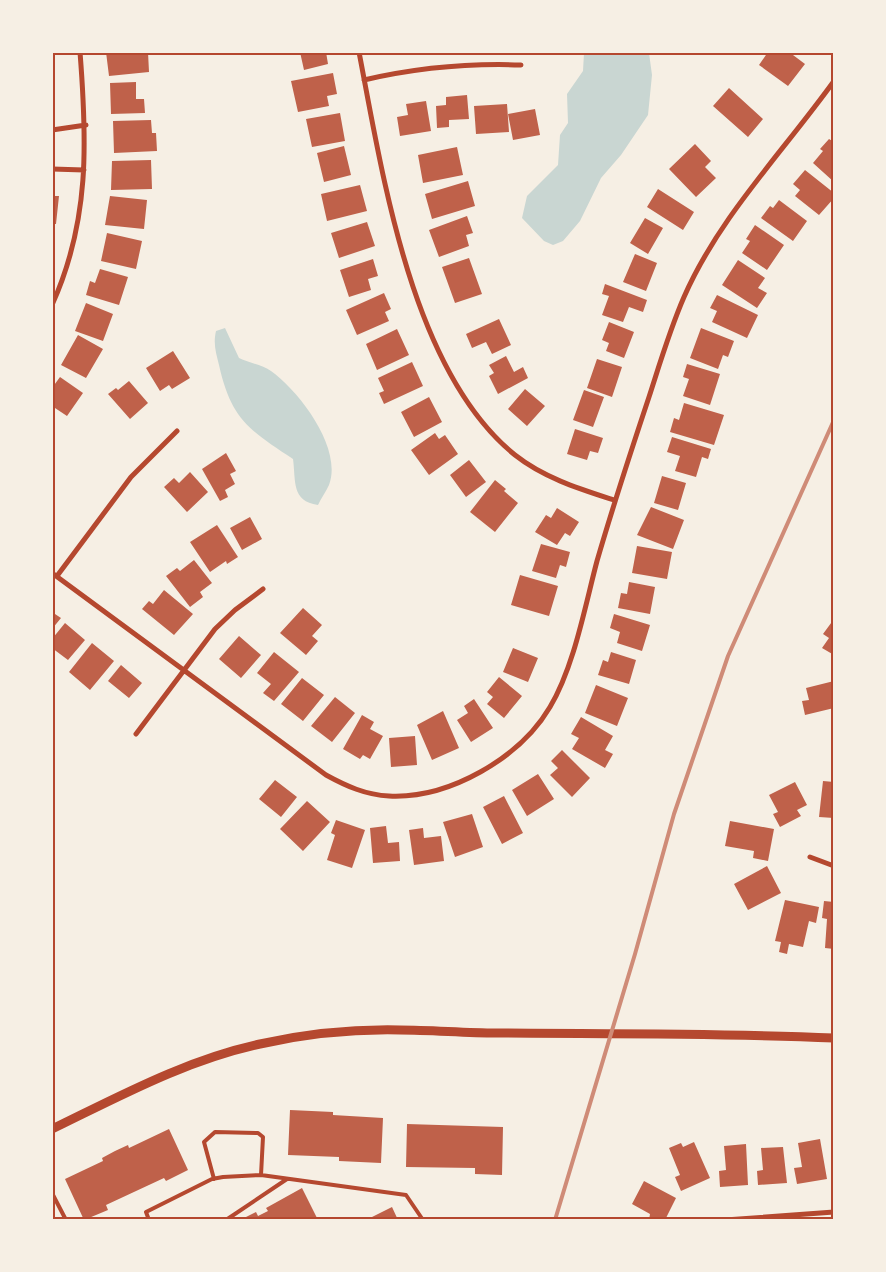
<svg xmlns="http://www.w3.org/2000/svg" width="886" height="1272" font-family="'Asap Condensed',sans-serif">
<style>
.water{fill:#c9d6d2}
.building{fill:#bf614a}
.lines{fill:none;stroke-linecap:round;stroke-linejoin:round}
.service{stroke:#b5482f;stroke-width:4}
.minor{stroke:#b5482f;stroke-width:5}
.tertiary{stroke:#b5482f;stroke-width:9}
.rail{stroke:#cf8b77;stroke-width:4}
.neatline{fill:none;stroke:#b5482f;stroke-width:2}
</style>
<rect width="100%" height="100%" fill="#f6efe4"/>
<!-- water -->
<path class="water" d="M584,53H649L652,75L648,115L621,155L601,178L580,221L563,241L553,245L544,241L522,218L527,196L558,165L560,135L568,123L567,94L583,71Z
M225,328L239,358C249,363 263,365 271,371C299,391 343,448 329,485C326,492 321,498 318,505C291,501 296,481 293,459C249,430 231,419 219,365C216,353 213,344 216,331Z"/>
<!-- building -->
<path class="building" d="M106,52H148L149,72L109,76Z
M300,52H326L328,64L304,70Z
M768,52H789L805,64L788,86L759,65Z
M333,73L337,94L327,96L329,106L298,112L291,81Z
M136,82V99H144L145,113L111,114L110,83Z
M729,88L763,119L748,137L713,106Z
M467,95L469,119L449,120V127L437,128L436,106L446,105V97Z
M426,101L431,131L400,136L397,117L408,115L406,104Z
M507,104L509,132L476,134L474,106Z
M535,109L540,135L513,140L508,114Z
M340,113L345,141L312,147L306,119Z
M151,120L152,133H156L157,151L114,153L113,121Z
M829,139L834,142V182L813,163L823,151L820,149Z
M695,144L711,161L705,167L716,178L696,197L669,169Z
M344,146L351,175L324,182L317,153Z
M457,147L463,175L423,183L418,155Z
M151,160L152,189L111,190L112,161Z
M805,170L834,193V198L819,215L795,196L800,190L793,184Z
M468,181L475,206L432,219L425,194Z
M360,185L367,211L327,221L321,194Z
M658,189L694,212L683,230L647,207Z
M52,196H59L56,224H52Z
M110,196L147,200L144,229L105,225Z
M779,200L807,221L793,241L761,218L770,206L773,208Z
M467,216L473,233L466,235L469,246L439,257L429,230Z
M645,218L663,228L648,254L630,243Z
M367,222L375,246L339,258L331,233Z
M755,225L784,245L767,270L742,253L750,241L746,239Z
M107,233L142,241L136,269L101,261Z
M635,254L657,263L646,291L623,282Z
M469,258L482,294L455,303L442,267Z
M373,259L378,276L368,279L371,290L349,297L340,270Z
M738,260L765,278L758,288L767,293L757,308L722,285Z
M100,269L128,277L119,305L86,295L90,281L95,283Z
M605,284L647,300L643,312L629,307L623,322L602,315L609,296L602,294Z
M384,293L391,309L385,312L389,321L357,335L346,310Z
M717,295L758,315L747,338L712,322L717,311L710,308Z
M86,303L113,314L103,341L75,331Z
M499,319L511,345L492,354L486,342L472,348L466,334Z
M609,322L634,332L624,358L606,351L609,343L602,340Z
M701,328L734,341L728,357L723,355L718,369L690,358Z
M397,329L409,355L377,370L366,344Z
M78,335L103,349L86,378L61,365Z
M173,351L190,378L172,389L169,385L160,391L146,368Z
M506,356L514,372L523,367L528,378L498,394L489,376L494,373L489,365Z
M597,359L622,367L612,397L587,388Z
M412,362L423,386L384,404L379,393L384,391L378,378Z
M687,364L720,374L710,405L683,396L689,379L683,377Z
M60,377L83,393L67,416L52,406V388Z
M129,381L148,403L130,419L108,394L116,388L118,390Z
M525,389L545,406L527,426L508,409Z
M584,390L604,397L593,427L573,420Z
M429,397L442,422L414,437L401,412Z
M684,403L724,415L714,445L670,432L674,418L679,420Z
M575,429L603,438L598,453L590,451L587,460L567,454Z
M435,433L439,439L445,435L458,454L429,475L411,450Z
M672,437L711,449L708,459L702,457L696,477L675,471L680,456L667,452Z
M226,453L236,471L230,474L235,484L225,490L228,497L220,501L202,469Z
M469,460L486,482L466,497L450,475Z
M190,472L208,492L187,512L164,487L174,478L179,483Z
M662,476L686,483L678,510L654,503Z
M495,480L506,489L504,491L518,503L495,532L470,512Z
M651,507L684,520L673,549L637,535Z
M557,508L579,522L570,536L565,533L557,545L535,532L546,515L551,518Z
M250,517L262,539L242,550L230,528Z
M217,525L238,557L227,564L226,561L210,572L190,542Z
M541,544L570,552L566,567L560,565L556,578L532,571Z
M637,546L672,552L667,579L632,573Z
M194,560L212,583L200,592L203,597L190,607L166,576L177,568L180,571Z
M520,575L558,586L549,616L511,605Z
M629,582L655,587L650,614L618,608L621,593L627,594Z
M164,590L193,614L174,635L142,609L149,601L153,604Z
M303,608L322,625L312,636L318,641L306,655L280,633Z
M52,612L61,618L52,629Z
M614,614L650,625L642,651L617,643L620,632L610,628Z
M834,619V655L822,648L829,638L823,634Z
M65,623L85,640L68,660L52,648V639Z
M239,636L261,655L241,678L219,659Z
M92,643L114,661L90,690L69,672Z
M513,648L538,658L528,682L503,672Z
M274,652L299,672L274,701L263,693L271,684L257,673Z
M611,652L636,660L629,684L598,675L603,660L608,662Z
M121,665L142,683L129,698L108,681Z
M499,677L522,696L504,718L487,704L493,697L487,692Z
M302,678L324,695L303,721L281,704Z
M834,681V708L805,715L802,701L809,700L806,688Z
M596,685L628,698L617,726L585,713Z
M335,697L355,713L332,742L311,726Z
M474,699L493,728L471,742L457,720L468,713L464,706Z
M443,711L459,748L432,760L417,725Z
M362,715L374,722L370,729L383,736L370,759L363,755L360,759L343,749Z
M581,717L613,736L605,750L613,754L605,768L572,749L579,738L571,734Z
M415,736L417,765L391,767L389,738Z
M562,750L590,778L572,797L550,775L558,768L551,761Z
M538,774L554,799L527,816L512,790Z
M275,780L297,797L281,817L259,799Z
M823,781L834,782V818L819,817Z
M795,782L807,805L797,810L801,816L780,827L773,814L778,812L769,795Z
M504,796L523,833L502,844L483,807Z
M307,801L330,822L303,851L280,829Z
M472,814L483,847L455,857L443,822Z
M336,820L365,830L352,868L327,860L335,835L331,833Z
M730,821L774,829L768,861L753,858L754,851L725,846Z
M386,826L388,843L399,842L400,861L373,863L370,828Z
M423,828L424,838L441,836L444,861L414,865L409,830Z
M767,866L781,893L748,910L734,884Z
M785,900L819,907L816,923L809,921L803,947L789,944L787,954L779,952L781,942L775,941Z
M824,901L834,902V949L825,948L827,919L822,918Z
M290,1110L333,1112V1115L383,1118L381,1163L339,1161V1157L288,1155Z
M407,1124L503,1127L502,1175L475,1174V1168L406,1167Z
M169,1129L188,1170L166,1181L164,1178L106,1205L108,1210L84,1220L65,1179L103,1161L102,1158L115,1151L128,1145L129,1148Z
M820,1139L827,1179L797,1184L794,1168L802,1167L798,1143Z
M694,1142L710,1178L681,1191L675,1177L680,1175L669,1148L681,1143L683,1147Z
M746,1144L748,1185L720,1187L719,1171L726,1170L724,1146Z
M783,1147L787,1183L758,1185L757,1171L763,1170L761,1148Z
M644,1181L676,1198L665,1220H649L650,1214L632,1204Z
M302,1188L318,1220H240L256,1212L258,1216L268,1211L266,1208Z
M392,1207L398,1220H366Z"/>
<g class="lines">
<!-- service -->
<path class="service" d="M214,1179L204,1142L215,1132L258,1133L263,1137L261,1175
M52,1193L66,1220
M149,1220L146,1212L212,1179L223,1177L261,1175L406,1195L423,1220
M226,1220L287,1179"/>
<!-- minor -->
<path class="minor" d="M359,52C383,177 412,372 515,455C544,478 580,489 614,500
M364,80C416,68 467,63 521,65
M52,130L86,125
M52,169L84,170
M52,305C90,221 87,141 80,52
M52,573L326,775C346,786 366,795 389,796C449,799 520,758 550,707C574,667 585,606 597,561C613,506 631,451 649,397C660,363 670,329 684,297C719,217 783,152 834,81
M57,576L131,477L177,431
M136,734L215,629L235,610L263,589
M810,857L834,866
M725,1220L834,1212"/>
<!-- tertiary -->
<path class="tertiary" d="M52,1129C120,1096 186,1060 260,1044C305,1034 354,1029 400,1030C432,1030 464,1033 496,1033C609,1034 721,1033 834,1038"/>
<!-- rail -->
<path class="rail" d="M555,1220L635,954L674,814L728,656L834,420"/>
</g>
<!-- border -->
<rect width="886" height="1272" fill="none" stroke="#f6efe4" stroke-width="108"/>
<rect x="54" y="54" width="778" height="1164" class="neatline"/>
</svg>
